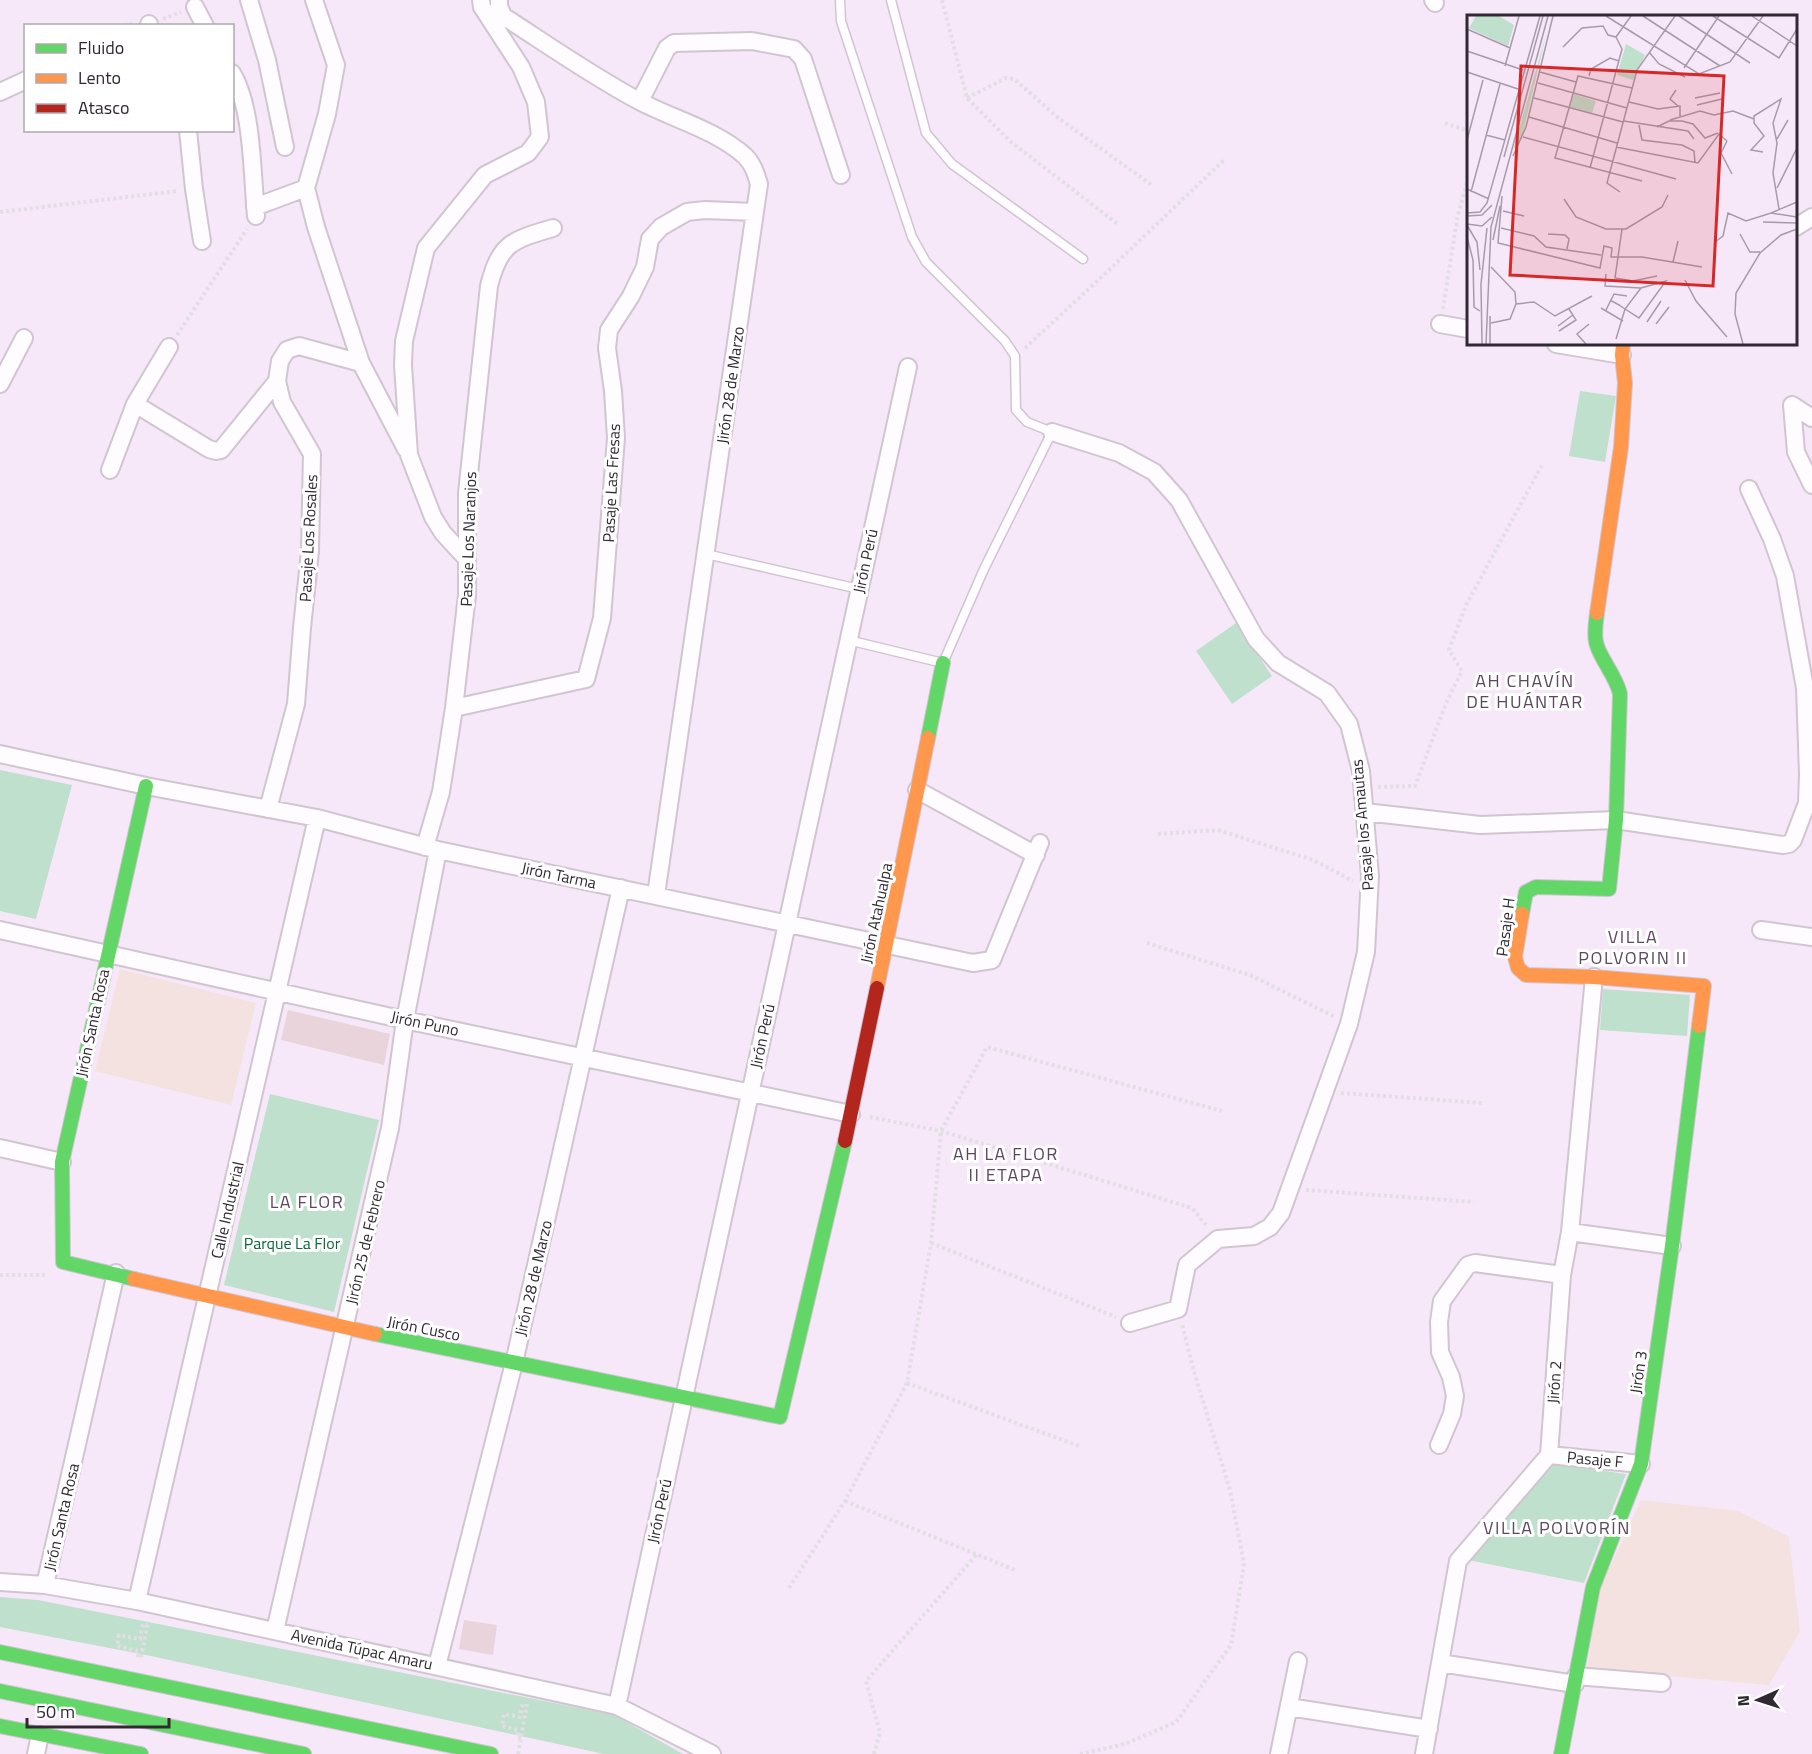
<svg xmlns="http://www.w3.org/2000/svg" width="1812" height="1754" font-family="'Titillium Web',sans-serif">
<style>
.education{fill:#f4e2e1}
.green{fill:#bee0cc}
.building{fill:#e8d4da}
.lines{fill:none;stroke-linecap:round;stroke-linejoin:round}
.lane-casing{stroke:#d0c5d1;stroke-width:11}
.street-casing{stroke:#d0c5d1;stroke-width:20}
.fast-casing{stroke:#d0c5d1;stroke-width:16}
.slow-casing{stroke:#d0c5d1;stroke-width:16}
.jam-casing{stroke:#d0c5d1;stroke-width:16}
.path{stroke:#e2dee4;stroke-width:4;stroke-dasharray:3 3;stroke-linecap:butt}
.lane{stroke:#fefcfe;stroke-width:8}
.street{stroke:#fefcfe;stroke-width:16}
.fast{stroke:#63d668;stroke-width:14}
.slow{stroke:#ff974d;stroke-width:14}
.jam{stroke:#b3261e;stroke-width:14}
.labels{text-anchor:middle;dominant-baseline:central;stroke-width:6;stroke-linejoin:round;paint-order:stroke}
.street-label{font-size:16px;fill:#312833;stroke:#fff}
.park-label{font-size:16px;fill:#0c6838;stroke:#fff}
.neighbourhood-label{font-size:18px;letter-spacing:1.5px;fill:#5d4860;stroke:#fff}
.inset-road{fill:none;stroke:#a79baa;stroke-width:1.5}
.view{fill:#d62828;fill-opacity:0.15;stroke:#d62828;stroke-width:3}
.inset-edge{fill:none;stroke:#312833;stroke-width:3}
</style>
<rect width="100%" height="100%" fill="#f6e8f9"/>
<!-- education -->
<path class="education" d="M120,969L256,1003L231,1105L95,1071Z
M1641,1500L1739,1511L1789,1537L1800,1632L1769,1685L1587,1669L1598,1593Z"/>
<!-- green -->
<path class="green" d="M1580,391L1616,396L1605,462L1569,456Z
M1236,623L1272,676L1232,704L1196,651Z
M0,770L72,785L36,919L0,911Z
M1603,989L1690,995L1687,1036L1600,1030Z
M270,1094L379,1120L334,1312L224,1285Z
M1554,1464L1626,1474L1584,1583L1468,1560Z
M0,1597L38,1600L614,1715L683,1754H604L151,1656L0,1627Z"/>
<!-- building -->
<path class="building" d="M288,1010L390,1034L384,1065L281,1040Z
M464,1620L497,1625L493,1655L459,1649Z"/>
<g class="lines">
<defs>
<path id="lane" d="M840,0L841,21L912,237L926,262L1005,341L1015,356L1016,410L1027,422L1052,432L984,569L943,663L848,640
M891,0L926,133L952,164L1083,259
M706,554L859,589"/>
<path id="street" d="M249,0L267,60L285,147
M314,0L336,65L327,114L306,188L316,227L361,363L406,449
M499,0V6L503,16C548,45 592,76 639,101C673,119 716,130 745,156C753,164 756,174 759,184L656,895
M1433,0L1435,3
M195,7L205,26
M149,24V26
M232,73C253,108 252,174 256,216
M0,92L26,80
M640,101L667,48L674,43L752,41L794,49L803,59L841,175
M188,130L194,189L202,241
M255,207L306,188
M1796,227L1812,217
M1440,324L1468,329
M1556,344L1622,355
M0,384L24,338
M135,404L209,449L216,451L221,450L277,381
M1812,418L1792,405L1796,452L1812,485
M1052,432L1119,453L1154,472L1179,500L1256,639L1278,663L1327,693L1349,724L1361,771L1370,876L1366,952L1349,1024L1281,1213L1270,1227L1254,1236L1218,1239L1187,1265L1178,1309L1130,1323
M110,470L135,404L169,347
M466,558L443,533L433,517L409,455L403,365L404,341L426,248L485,175L528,153L540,137L536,102L521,67L482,7L481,0
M454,708L586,679L602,618L616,438L613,391L607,348L609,330L631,296L645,267L650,239L661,227L687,212L705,210L755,212
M0,754L146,786L317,818L438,850L973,963L992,960L1040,843
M917,790L1036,855
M268,809L296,704L302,628L310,551L312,454L282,402L277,381L280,361L287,350L299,346L361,363
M1365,812L1480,825L1616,820L1783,845L1789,844L1793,840L1807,803L1808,774L1805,688L1785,576L1772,539L1749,489
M425,847L441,792L454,708L467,595V493L489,286C500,242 513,240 553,228
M0,930L405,1020L851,1114
M1761,930L1812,937
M0,1148L62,1162
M1570,1232L1672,1246
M1439,1445L1452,1414L1455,1396L1451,1377L1440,1352L1439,1322L1442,1301L1468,1265L1475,1263L1562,1275
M1549,1455L1641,1464
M0,1582L45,1585L137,1601L617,1706L712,1754
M45,1585L116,1273
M137,1601L317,818
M275,1631L390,1128L405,1020L438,850
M1440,1663L1575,1684
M437,1666L514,1363L621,888
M1576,1676L1662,1683
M617,1706L908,367
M1289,1707L1429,1729
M36,1754L40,1735
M1279,1754L1298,1661
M1424,1754L1458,1561L1549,1455L1562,1275L1570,1232L1594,977"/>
<path id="fast" d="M928,738L943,663
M1522,914L1526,892L1536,887L1609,889L1616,820L1620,694C1616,675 1599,658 1596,642C1594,632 1596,622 1597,613
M134,1279L63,1262L62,1162L146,786
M375,1334L780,1417L845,1141
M0,1652L491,1754
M0,1691L304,1754
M0,1726L141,1754
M1561,1754L1593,1587L1641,1464L1672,1246L1699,1026"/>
<path id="slow" d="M1597,613L1621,447L1625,383L1622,355L1623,344
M1522,914L1515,957L1518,968L1526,975L1594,977L1704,986L1699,1026
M877,988L928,738
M134,1279L375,1334"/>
<path id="jam" d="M845,1141L877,988"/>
</defs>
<!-- lane casing -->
<use href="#lane" class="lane-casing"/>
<!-- street casing -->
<use href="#street" class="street-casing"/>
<!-- fast casing -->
<use href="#fast" class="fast-casing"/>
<!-- slow casing -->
<use href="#slow" class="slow-casing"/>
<!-- jam casing -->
<use href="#jam" class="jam-casing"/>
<!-- path -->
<path class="path" d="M942,0L967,98L1011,142L1119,225
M163,19L181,12
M126,26L128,22L132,26
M967,98L1006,78L1014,79L1057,117L1153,186
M1445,123L1468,131
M0,212L178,191
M1443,309L1457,219L1468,178
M177,335L247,229
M1025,348L1092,286L1225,159
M1378,787L1415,786L1446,703L1462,671L1449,650L1466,605L1542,465
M1158,834L1218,830L1313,860L1353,881
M1147,943L1250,975L1335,1017
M1341,1093L1483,1103
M870,1117L941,1131L1192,1208L1207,1226
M1306,1190L1474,1202
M931,1243L1116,1317
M0,1275H47
M907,1383L1079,1446
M845,1501L1015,1570
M789,1588L845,1501L907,1383L931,1243L941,1131L987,1047L1222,1111
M138,1657V1651L117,1646L119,1635L140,1639L143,1624L147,1625
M141,1657L148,1623
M521,1738L517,1737L518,1730L502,1726L504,1714L520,1717L523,1703
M518,1754L527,1704
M874,1754L880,1733L866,1681L977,1554
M1080,1754L1125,1744L1176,1722L1231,1645L1244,1564L1230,1490L1195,1375L1182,1324"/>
<!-- lane -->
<use href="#lane" class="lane"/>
<!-- street -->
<use href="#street" class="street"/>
<!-- fast -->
<use href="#fast" class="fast"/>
<!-- slow -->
<use href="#slow" class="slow"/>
<!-- jam -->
<use href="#jam" class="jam"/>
</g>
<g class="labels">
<!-- street labels -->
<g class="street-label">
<text transform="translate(730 385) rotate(-82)">Jirón 28 de Marzo</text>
<text transform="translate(611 483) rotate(-87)">Pasaje Las Fresas</text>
<text transform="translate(308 538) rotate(-87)">Pasaje Los Rosales</text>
<text transform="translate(468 539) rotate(-88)">Pasaje Los Naranjos</text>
<text transform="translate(865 561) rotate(-78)">Jirón Perú</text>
<text transform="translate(1362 825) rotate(-95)">Pasaje los Amautas</text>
<text transform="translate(559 875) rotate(12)">Jirón Tarma</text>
<text transform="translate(876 913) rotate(-78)">Jirón Atahualpa</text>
<text transform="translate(1505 927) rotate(-83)">Pasaje H</text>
<text transform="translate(92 1023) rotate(-78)">Jirón Santa Rosa</text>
<text transform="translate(425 1023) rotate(12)">Jirón Puno</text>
<text transform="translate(762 1036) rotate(-78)">Jirón Perú</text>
<text transform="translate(227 1210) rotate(-77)">Calle Industrial</text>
<text transform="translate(365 1242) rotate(-77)">Jirón 25 de Febrero</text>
<text transform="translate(533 1278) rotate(-77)">Jirón 28 de Marzo</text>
<text transform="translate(424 1328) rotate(11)">Jirón Cusco</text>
<text transform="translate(1638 1372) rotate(-82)">Jirón 3</text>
<text transform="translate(1554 1382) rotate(-86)">Jirón 2</text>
<text transform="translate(1595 1459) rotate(5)">Pasaje F</text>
<text transform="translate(659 1511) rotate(-78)">Jirón Perú</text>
<text transform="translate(61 1517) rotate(-77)">Jirón Santa Rosa</text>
<text transform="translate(362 1649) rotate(12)">Avenida Túpac Amaru</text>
</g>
<!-- park labels -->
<g class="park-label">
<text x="292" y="1243">Parque La Flor</text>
</g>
<!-- neighbourhood labels -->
<g class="neighbourhood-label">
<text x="1525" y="680">AH CHAVÍN<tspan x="1525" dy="21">DE HUÁNTAR</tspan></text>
<text x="1633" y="936">VILLA<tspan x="1633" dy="21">POLVORIN II</tspan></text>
<text x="1006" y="1153">AH LA FLOR<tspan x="1006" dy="21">II ETAPA</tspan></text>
<text x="307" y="1201">LA FLOR</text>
<text x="1557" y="1527">VILLA POLVORÍN</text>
</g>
</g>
<!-- overview -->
<g transform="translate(1467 15)">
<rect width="330" height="330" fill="#f6e8f9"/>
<path d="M9,1H32L47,10L41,31L2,13ZM79,20L55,122L46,135ZM159,29L178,40L166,65L150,60ZM107,79L129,86L125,98L103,92Z" fill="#bee0cc"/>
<path class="inset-road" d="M139,1L232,59L263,47L296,1M176,1L253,51M212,1L283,48M246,1L312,43L330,14M285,1L330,31M0,14L43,33M149,22L164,1M96,32L115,13L136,11L141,20L149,22M0,36L56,55M182,37L192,49L218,62M38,51L52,1M217,53L252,1M0,57L51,74M73,57L109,67M122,61L124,54L143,43L152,46M71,68L160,93M165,73L111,61L88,143L175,166M209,75L203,84L211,91M67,83L156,107M228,83L253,78M162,87L191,94L213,91V101M230,90L255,84M62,102L150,128M203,105L233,96L247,100L266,96L287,104M157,106L221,116L227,124M172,110L175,125L215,130L227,136L228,147M190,112L202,106H215L226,109L238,123L251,118M19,120L38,125M56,122L209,164M310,124L321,105M0,125L16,65M260,126L254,138L265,159M149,132L231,148L252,119L260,126M296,137L284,135L297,121L287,108V101L314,84L306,108L310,128L306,158L312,194M46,141L59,112L86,1M37,142L76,1M123,153L155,34L149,22M310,173L330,133M0,174L22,184M4,177L33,69M153,177L140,168L170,55L208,1M35,181L31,228L133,253L137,231L145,233L144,242H175L235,252M97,184L109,202L139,214H159L195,192L201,180M36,196L57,201M0,198L13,197L20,188L73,1M304,198L330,187M0,201L15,200L25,190M296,207L330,208M0,209L15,211L25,202M0,210L10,227L13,255M34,213L67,221L79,232L134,240M155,214L148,263L166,266L190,261M81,219L98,220L102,224L100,234M273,219L283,237H293M0,222L6,245L7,292L13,296M26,225L33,191M248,227L256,221L261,198L279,206L304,198L330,202M206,247L211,226M24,252L48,277L49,289M139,259L138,271L174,273M218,265L229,286L260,322M143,285L152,290L158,294L172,303L199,266L174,273L158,294L149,324M134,293L156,306M139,295L147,279L160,281M180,307L194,286M24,308L43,304L49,289L67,287L88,301L125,281M189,309L202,292M91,311L106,300M92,316L109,305L102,294M15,329L14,269L20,213M19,329L24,212L81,1M23,329V301M119,329L110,319L122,309M276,329L268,299L269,278L293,238L314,220L330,214"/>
<path class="view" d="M54,51L257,61L246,271L43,260Z"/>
<rect width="330" height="330" class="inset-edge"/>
</g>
<!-- legend -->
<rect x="24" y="24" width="210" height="108" fill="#ffffff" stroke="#ada9ad" stroke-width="1.5"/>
<rect x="36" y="44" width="30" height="9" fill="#63d668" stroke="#ada9ad" stroke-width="1.5"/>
<text x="78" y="54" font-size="18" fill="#312833">Fluido</text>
<rect x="36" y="74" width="30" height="9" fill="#ff974d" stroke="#ada9ad" stroke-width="1.5"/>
<text x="78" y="84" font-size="18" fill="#312833">Lento</text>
<rect x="36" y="104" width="30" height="9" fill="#b3261e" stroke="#ada9ad" stroke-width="1.5"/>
<text x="78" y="114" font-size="18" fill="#312833">Atasco</text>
<!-- north arrow -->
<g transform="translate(1758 1700) rotate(267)" stroke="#ffffff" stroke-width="4.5" paint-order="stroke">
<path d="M0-4.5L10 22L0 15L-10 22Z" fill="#312833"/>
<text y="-9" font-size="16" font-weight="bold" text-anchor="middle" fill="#312833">N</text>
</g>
<!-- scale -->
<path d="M27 1718v9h142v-9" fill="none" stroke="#312833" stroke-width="3"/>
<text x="36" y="1718" font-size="18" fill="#312833" stroke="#ffffff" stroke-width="4.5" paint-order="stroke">50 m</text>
</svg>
